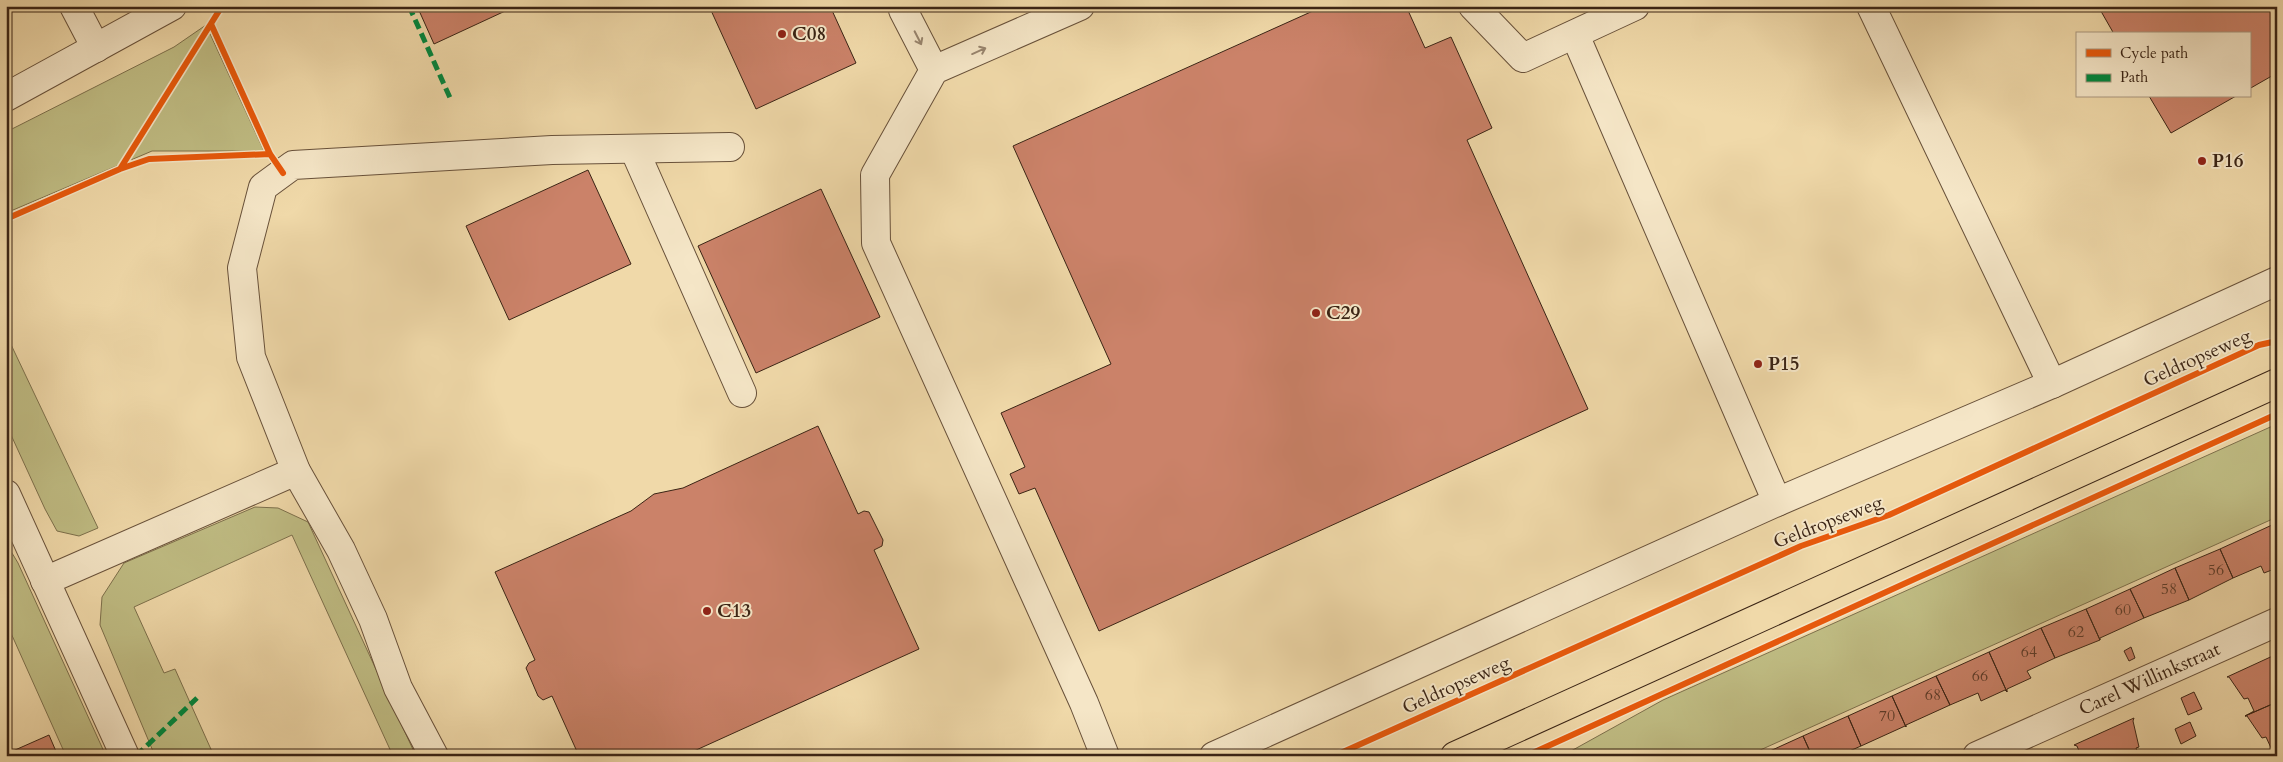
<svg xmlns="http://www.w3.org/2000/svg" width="2283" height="762" font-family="Cardo,serif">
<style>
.green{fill:#c0bd84;stroke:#7d704c}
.building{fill:#cb8269;stroke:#3a2415}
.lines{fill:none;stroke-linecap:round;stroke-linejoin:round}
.minor-casing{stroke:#68513a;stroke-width:30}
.major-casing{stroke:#3a2415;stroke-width:30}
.minor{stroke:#f5e6c7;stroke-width:28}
.major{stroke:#f0d9a9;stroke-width:28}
.quiet{stroke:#00873e;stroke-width:5;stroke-dasharray:10 5;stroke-linecap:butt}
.cycleway-casing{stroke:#f5e6c7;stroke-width:9}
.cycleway{stroke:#e8590c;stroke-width:6}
.oneway{stroke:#98856e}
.poi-dot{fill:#8f2418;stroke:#f5e6c7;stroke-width:2}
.labels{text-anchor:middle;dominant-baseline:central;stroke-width:4;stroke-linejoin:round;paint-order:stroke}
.number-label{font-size:16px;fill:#5e3c2a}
.poi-label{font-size:19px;font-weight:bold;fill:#3a2415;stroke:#f5e6c7;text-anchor:start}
.street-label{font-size:19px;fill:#3a2415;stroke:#f5e6c7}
</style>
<rect width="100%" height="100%" fill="#f0d9a9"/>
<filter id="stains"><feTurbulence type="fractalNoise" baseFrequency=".004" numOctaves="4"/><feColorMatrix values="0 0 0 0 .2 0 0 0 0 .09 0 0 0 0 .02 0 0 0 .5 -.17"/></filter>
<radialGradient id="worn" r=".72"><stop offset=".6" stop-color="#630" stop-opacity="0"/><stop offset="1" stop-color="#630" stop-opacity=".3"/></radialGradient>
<!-- green -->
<path class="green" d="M206,25L264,151H152L6,213V132L174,47Z
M6,334L98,528L79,536L57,531L45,509L6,424Z
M2277,424V517L1747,756H1562L1663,700Z
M255,507L278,508L308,522L416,756H393L292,535L134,607L164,673L175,669L214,756H155L100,625L102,597L124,563Z
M6,543L18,563L106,756H66L6,622Z"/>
<!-- building -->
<path class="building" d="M417,6H516L434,44Z
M709,6H830L856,63L756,109Z
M1324,6H1406L1425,48L1451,37L1492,128L1467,140L1588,409L1099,631L1035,488L1019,494L1010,474L1025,467L1001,413L1111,364L1013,146Z
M2098,6H2277V73L2249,89V34H2114Z
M2149,96H2236L2171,133Z
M588,170L631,264L509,320L466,226Z
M821,189L880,317L756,373L698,246Z
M818,426L858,514L864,511L869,512L883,540L882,546L874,550L919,649L683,756H579L552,696L543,700L538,696L526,668L529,663L535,660L495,572L631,511L654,494L683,488Z
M2272,525L2277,535V568L2264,573L2261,566L2233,578L2220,549Z
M2220,549L2233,578L2189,600L2175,568Z
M2175,568L2189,600L2144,618L2130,589Z
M2130,589L2144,618L2100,638V640L2086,609Z
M2086,609L2100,640L2055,658L2041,628Z
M2041,628L2055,658L2027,671L2031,678L2007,689V692L1989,652Z
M2131,647L2135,658L2129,661L2124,651Z
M1989,652L2007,692L2005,690L1981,701L1978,693L1950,705L1936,676Z
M2277,654V702L2245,716L2254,711L2248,698L2244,699L2229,677H2227Z
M1936,676L1950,705L1906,725V727L1892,696Z
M2194,692L2202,709L2188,715L2181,698Z
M1892,696L1906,727L1905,726L1861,746L1848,716Z
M2277,702V748L2262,755L2272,750L2266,737L2262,738L2247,716H2245Z
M1848,716L1861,746L1838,756H1812L1803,736Z
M2134,718L2133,721L2139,747L2136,748L2139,756H2081L2077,746L2074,745Z
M2190,722L2196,736L2181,744L2175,729Z
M49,735L58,756H6V754Z
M1803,736L1812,756H1759Z
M2277,748V756H2260L2262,755Z"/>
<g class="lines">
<defs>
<g id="minor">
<path d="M74,6L96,48"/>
<path d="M905,6L903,10L934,70"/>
<path d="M1080,6L934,70L875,175L876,243L1084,703L1105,756"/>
<path d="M1473,6L1523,58L1635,6"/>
<path d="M1871,6L2052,384"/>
<path d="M1575,35L1777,502"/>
<path d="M6,97L172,6"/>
<path d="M634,149L742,393"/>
<path d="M6,494L125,756"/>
<path d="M45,581L296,471"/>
<path d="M434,756L398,688L373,619L341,550L296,471L251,357L242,268L263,187L293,165L552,150L730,147"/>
<path d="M1214,756L1777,502L2052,384L2277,281"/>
<path id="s1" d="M1977,756L2277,622"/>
</g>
<path id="major" d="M1455,756L2277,383"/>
</defs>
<!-- minor casing -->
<use href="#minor" class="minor-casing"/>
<!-- major casing -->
<use href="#major" class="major-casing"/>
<!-- minor -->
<use href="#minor" class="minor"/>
<!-- major -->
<use href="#major" class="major"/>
<!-- quiet -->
<path class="quiet" d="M409,6L451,100
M136,756L197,698"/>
<defs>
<path id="cycleway" d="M211,24L270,154L283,173
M120,169L149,159L270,154
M6,219L120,169L222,6
M1334,756L1801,546L1889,515L2259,345L2277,341
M1526,756L2277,414"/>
</defs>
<!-- cycleway casing -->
<use href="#cycleway" class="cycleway-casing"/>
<!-- cycleway -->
<use href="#cycleway" class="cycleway"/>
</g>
<!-- one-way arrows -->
<defs><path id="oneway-shaft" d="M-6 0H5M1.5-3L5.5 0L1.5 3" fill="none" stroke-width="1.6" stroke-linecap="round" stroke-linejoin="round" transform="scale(1.25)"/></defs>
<g class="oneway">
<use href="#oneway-shaft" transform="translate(918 38) rotate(63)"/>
<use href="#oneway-shaft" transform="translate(979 51) rotate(-24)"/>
</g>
<!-- markers -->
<g class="poi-dot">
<circle cx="782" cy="34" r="5"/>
<circle cx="2202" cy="161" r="5"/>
<circle cx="1316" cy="313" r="5"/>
<circle cx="1758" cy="364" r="5"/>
<circle cx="707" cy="611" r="5"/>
</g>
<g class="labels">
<!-- number labels -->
<g class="number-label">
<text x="2216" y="570">56</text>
<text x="2169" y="589">58</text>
<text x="2123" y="610">60</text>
<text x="2076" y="632">62</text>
<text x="2029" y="652">64</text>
<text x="1980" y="676">66</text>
<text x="1933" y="695">68</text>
<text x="1887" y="716">70</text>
</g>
<!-- poi labels -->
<g class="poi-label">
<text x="792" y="34">C08</text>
<text x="2212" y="161">P16</text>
<text x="1326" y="313">C29</text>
<text x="1768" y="364">P15</text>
<text x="717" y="611">C13</text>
</g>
<!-- street labels -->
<g class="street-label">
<text transform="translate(2197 358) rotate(-24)">Geldropseweg</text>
<text transform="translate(1828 522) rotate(-21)">Geldropseweg</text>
<text stroke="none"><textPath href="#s1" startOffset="189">Carel Willinkstraat</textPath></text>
<text transform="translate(1456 685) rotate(-24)">Geldropseweg</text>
</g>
</g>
<!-- margin -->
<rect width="2283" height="762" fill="none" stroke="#f0d9a9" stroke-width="25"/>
<rect x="8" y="8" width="2268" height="747" fill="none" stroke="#3a2415" stroke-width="2.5"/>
<rect x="12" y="12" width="2258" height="737" fill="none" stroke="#3a2415"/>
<!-- legend -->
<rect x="2076" y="32" width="175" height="65" fill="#f5e6c7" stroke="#aa9880"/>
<rect x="2086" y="49" width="25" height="8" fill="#e8590c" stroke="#aa9880"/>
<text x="2120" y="58" font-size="15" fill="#3a2415">Cycle path</text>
<rect x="2086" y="74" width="25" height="8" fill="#00873e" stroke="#aa9880"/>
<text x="2120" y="82" font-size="15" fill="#3a2415">Path</text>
<rect width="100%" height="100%" filter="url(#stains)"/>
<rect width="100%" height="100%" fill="url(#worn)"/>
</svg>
